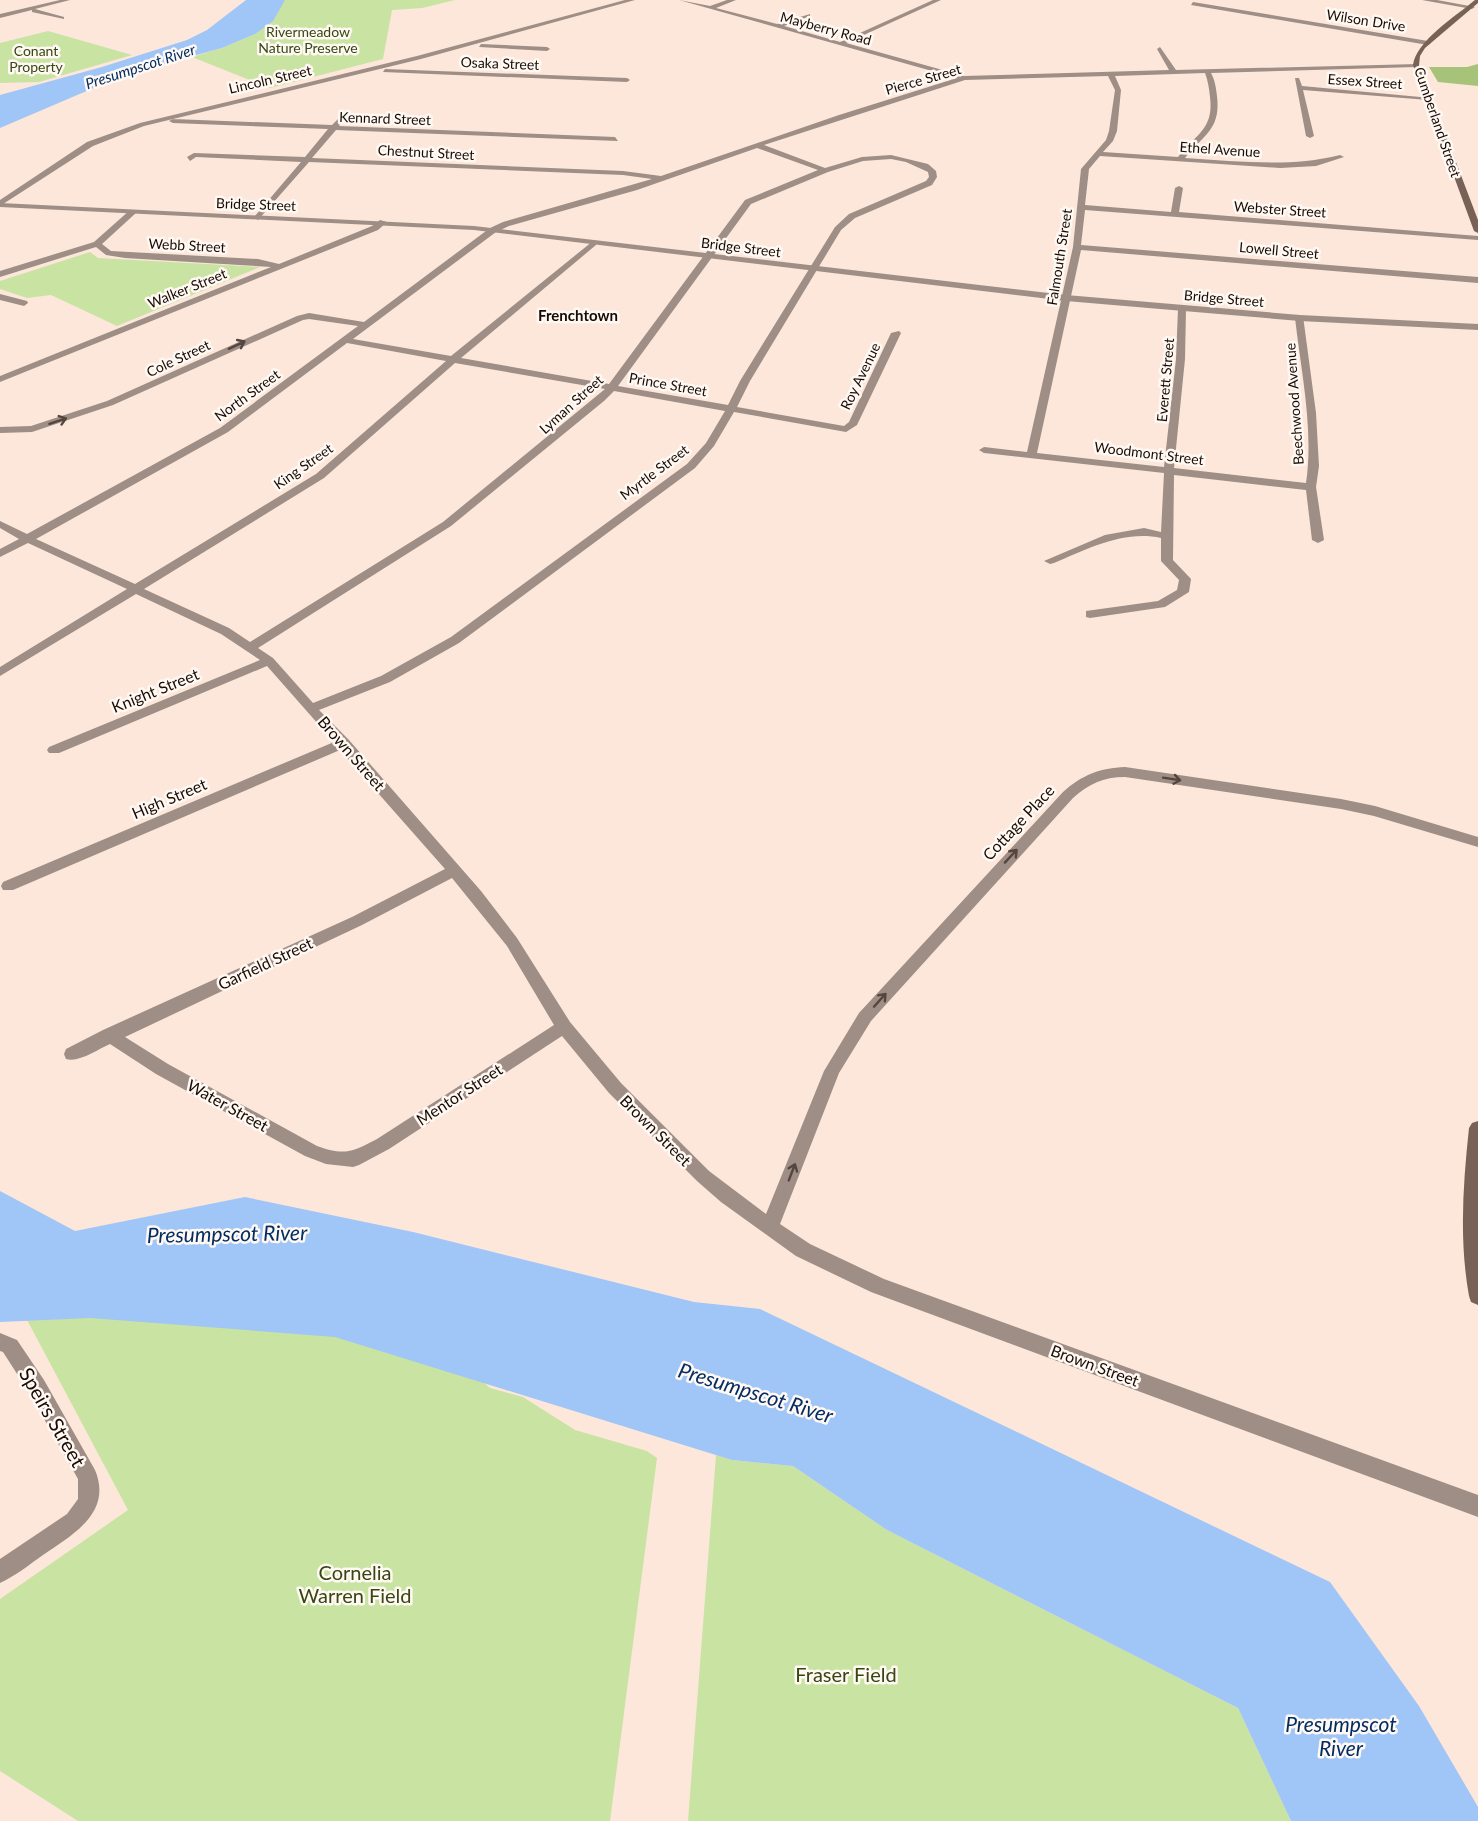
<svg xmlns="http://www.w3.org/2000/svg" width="1478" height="1821" font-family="Lato,sans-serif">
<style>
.green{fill:#c9e3a3}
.forest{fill:#a7c37a}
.water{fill:#a0c5f7}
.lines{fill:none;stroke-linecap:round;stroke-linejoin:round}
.minor{fill:#9e8e86;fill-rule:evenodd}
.tertiary{fill:#9e8e86;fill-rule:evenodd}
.secondary{fill:#786157;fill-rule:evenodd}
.oneway{stroke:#54463f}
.labels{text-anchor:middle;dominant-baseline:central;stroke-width:5;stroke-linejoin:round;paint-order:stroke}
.far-street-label{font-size:14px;fill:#170c05;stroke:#fff8f3}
.far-park-label{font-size:14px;fill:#354712;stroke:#fff8f3}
.far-water-label{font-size:15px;font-style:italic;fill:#002d63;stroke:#fff8f3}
.far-neighbourhood-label{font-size:15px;font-weight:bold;fill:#170c05;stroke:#fff8f3}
.street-label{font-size:16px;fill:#170c05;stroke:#fff8f3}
.near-street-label{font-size:20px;fill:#170c05;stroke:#fff8f3}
.near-park-label{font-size:20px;fill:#354712;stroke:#fff8f3}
.near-water-label{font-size:21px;font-style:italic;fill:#002d63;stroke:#fff8f3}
</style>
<rect width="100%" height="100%" fill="#fce7da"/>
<!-- green -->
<path class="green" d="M285,0H455L422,8L392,10L383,59L270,88L192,57L222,48L255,34Z
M48,31L132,55L39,82L0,83V43Z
M90,252L98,258L260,267L117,326L51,295L27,298L0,289V281Z
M247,1304L483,1382L490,1388L523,1397L575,1430L647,1451L657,1458L610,1821H78L0,1771V1599L128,1510L26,1318Z
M716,1455L732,1460L793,1466L887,1530L1238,1708L1291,1821H688Z"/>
<!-- forest -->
<path class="forest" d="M1478,64V86L1438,82L1429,67H1467Z"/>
<!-- water -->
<path class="water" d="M246,0H285L273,21L255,34L222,48L124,75L0,128V95L102,67L187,40L207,30Z
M0,1191L75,1231L245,1197L413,1232L694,1302L760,1309L1330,1582L1419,1706L1478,1807V1821H1291L1238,1708L887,1530L793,1466L732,1460L335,1337L90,1318L0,1322Z"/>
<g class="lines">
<!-- minor -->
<path class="minor" d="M60,0H70L35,9L64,17V19L32,12V10L0,18V14Z
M625,0H635L421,59L144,126L93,146L0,206V200L87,142L140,123L417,56Z
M679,0L710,6L727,0H736L716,8L777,24L810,14V16L784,26L840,42L933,0H941L846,43L964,76L1169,70L1157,49L1160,47L1176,70L1418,64L1416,67L1211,73C1215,80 1216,88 1217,96C1221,130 1203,135 1185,158C1237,161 1289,168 1340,155L1344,157L1316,166L1280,168L1100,156L1089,169L1085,205L1171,212L1175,188L1179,186L1183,188L1179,212L1478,236V240L1085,210L1081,245L1478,277V283L1081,250L1037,453L1164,467L1176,359L1178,309L1182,306L1186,309L1185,359L1174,468L1306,483C1314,430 1301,371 1295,318L1303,316L1316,413L1319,466L1316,487L1324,540L1318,543L1312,540L1306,490L1174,475L1173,560L1191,579L1189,592L1165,607L1090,618L1086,617V611L1158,601L1177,590L1179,580L1161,561V538C1123,530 1088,549 1054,563L1050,564L1044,561L1105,535L1144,528L1161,532L1164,473L984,453L979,450L984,447L1027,452L1073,247L1081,169L1106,140L1109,131L1115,90L1108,76L965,80L764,145L825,168L862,157L891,155L928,164L936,171L937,177L932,185L855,218L841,230L750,381L737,407L844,426L849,422L891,333L899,331L901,333L857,425L846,432L734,412L714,446L695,468L459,643L390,682L319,710L349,740L481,891L517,938L570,1022L621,1083L709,1171L766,1214L824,1071L859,1013L1063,792C1082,775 1100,768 1125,767L1341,799L1375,806L1478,837V847L1374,816L1341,809L1125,777C1103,777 1089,784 1073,798L871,1021L839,1073L780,1224L810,1244L884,1279L1478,1495V1517L871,1292L796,1256L721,1202L697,1181L609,1093L562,1036L389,1149L359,1165L353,1167L326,1164L305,1156L156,1074L110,1044C98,1049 79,1063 66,1059L64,1054L66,1049L103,1030L352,917L445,869L340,750L13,890H3L1,886L3,882L334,742L267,666L59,753H49L47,750L49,747L260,660L221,634L136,594L0,676V667L127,589L28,543L0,557V549L19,539L0,528V521L27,534L220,428L358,326L309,319L303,320L113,405L32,432L0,433V427L31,426L107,401L297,316L309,313L364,322L490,228L503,222L652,179L623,175L309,162L258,220L254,218L255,216L301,162L196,157L190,161L187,157L194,153L305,157L328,129L173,123L169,121L173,119L332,125L345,112L348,114L339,126L615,137L618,141L336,130L312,158L623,171L661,176L839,115L957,78ZM1205,73C1208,81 1209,88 1210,97C1214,129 1196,134 1178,157L1103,152L1113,141L1117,131L1121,90L1115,76ZM757,148L818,170L745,200L609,384L461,358L596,245V241H593L451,356L353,339L496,232L509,226L637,190ZM891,159L906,162L928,172L929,177L926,181L849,214L835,227L740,381L728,405L618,386L751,204L828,172L863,161ZM347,343L446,361L316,474L135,584L36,539L228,432ZM455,363L605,389L443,522L250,642L229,628L144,589L324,478ZM614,391L725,411L706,443L687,464L451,637L381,676L313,703L273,658L258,648L451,526L604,401ZM452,878L507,946L554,1025L377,1139C353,1152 344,1156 317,1146L168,1064L125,1037L362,925Z
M1422,0H1437L1475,7L1472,9Z
M1193,2L1428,41L1431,43L1428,45L1191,5Z
M481,44L547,47L550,49L547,51L479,47Z
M385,69L627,78L630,80L627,82L383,72Z
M1295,78H1299L1302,86L1431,98L1428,100L1303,90L1314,136L1310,138L1306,136Z
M130,210L137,212L102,244L111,251L258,259L279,264L372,226L380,220L387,222L378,230L0,382V376L271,267L125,258L106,255L96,247L0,277V271L94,242Z
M0,294L27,301L28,303L24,306L0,300Z
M0,1333L17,1340L44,1380L95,1470C113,1513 72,1535 43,1555C29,1565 15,1576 0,1583V1559L67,1514L78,1499V1479L30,1394L3,1352L0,1351Z"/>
<!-- tertiary -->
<path class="tertiary" d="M0,203L474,226L1066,295L1300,315L1478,324V330L1300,321L1066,301L474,230L0,207Z"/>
<!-- secondary -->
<path class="secondary" d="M1475,0H1478V3L1425,48L1420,56L1419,65L1478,220V233L1474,231L1413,65C1416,41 1456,16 1475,0Z
M1478,1121V1305L1471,1302L1469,1296C1459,1240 1463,1184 1469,1128L1472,1123Z"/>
</g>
<!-- one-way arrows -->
<defs><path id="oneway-shaft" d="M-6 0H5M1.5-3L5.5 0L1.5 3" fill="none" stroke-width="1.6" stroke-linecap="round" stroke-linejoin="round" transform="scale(1.5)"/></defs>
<g class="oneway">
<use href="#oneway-shaft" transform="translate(237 345) rotate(-25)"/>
<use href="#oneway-shaft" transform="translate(58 421) rotate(-18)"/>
<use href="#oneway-shaft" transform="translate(1172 779) rotate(9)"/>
<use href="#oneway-shaft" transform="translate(1011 856) rotate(-47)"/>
<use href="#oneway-shaft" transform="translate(880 1000) rotate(-48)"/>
<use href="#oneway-shaft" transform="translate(792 1172) rotate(-69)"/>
</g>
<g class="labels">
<!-- far-street labels -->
<g class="far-street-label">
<text transform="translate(1366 20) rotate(9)">Wilson Drive</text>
<text transform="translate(826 28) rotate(15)">Mayberry Road</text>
<text transform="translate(500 63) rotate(2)">Osaka Street</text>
<text transform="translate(270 79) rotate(-13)">Lincoln Street</text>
<text transform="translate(923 79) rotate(-16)">Pierce Street</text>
<text transform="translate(1365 81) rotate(4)">Essex Street</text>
<text transform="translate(385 118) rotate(2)">Kennard Street</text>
<text transform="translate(1438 122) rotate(71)">Cumberland Street</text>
<text transform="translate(1220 149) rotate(4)">Ethel Avenue</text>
<text transform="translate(426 152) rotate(3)">Chestnut Street</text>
<text transform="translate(256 204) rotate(2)">Bridge Street</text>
<text transform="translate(1280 209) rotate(4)">Webster Street</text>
<text transform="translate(187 245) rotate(3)">Webb Street</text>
<text transform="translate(741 247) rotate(7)">Bridge Street</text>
<text transform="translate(1279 250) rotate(5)">Lowell Street</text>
<text transform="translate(1059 257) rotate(-81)">Falmouth Street</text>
<text transform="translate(187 288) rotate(-22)">Walker Street</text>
<text transform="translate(1224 298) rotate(5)">Bridge Street</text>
<text transform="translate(178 358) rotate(-25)">Cole Street</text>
<text transform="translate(860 376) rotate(-64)">Roy Avenue</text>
<text transform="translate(1165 380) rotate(-85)">Everett Street</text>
<text transform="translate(668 384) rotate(10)">Prince Street</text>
<text transform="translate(247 395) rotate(-36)">North Street</text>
<text transform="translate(571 404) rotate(-42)">Lyman Street</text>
<text transform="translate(1294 404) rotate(-94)">Beechwood Avenue</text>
<text transform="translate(1149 453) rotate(7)">Woodmont Street</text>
<text transform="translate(303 466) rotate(-35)">King Street</text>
<text transform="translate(654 472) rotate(-37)">Myrtle Street</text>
</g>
<!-- far-park labels -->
<g class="far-park-label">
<text x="308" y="31">Rivermeadow<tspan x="308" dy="16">Nature Preserve</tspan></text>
<text x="36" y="50">Conant<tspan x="36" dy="16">Property</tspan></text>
</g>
<!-- far-water labels -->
<g class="far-water-label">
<text transform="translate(140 66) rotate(-18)">Presumpscot River</text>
</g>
<!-- far-neighbourhood labels -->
<g class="far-neighbourhood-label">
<text x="578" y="315">Frenchtown</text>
</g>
<!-- street labels -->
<g class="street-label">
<text transform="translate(155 690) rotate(-22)">Knight Street</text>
<text transform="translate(352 753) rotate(49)">Brown Street</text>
<text transform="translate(169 798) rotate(-23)">High Street</text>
<text transform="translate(1018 822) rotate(-47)">Cottage Place</text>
<text transform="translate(265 963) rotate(-25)">Garfield Street</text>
<text transform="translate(459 1094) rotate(-33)">Mentor Street</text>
<text transform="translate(228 1105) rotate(29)">Water Street</text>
<text transform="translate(656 1130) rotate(45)">Brown Street</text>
<text transform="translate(1095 1365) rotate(20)">Brown Street</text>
</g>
<!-- near-street labels -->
<g class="near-street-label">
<text transform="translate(53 1417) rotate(60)">Speirs Street</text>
</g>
<!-- near-park labels -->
<g class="near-park-label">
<text x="355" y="1572">Cornelia<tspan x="355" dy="23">Warren Field</tspan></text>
<text x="846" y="1674">Fraser Field</text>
</g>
<!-- near-water labels -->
<g class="near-water-label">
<text transform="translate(227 1233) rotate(-1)">Presumpscot River</text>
<text transform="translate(756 1392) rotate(17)">Presumpscot River</text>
<text x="1341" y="1723">Presumpscot<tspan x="1341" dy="24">River</tspan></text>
</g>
</g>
</svg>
